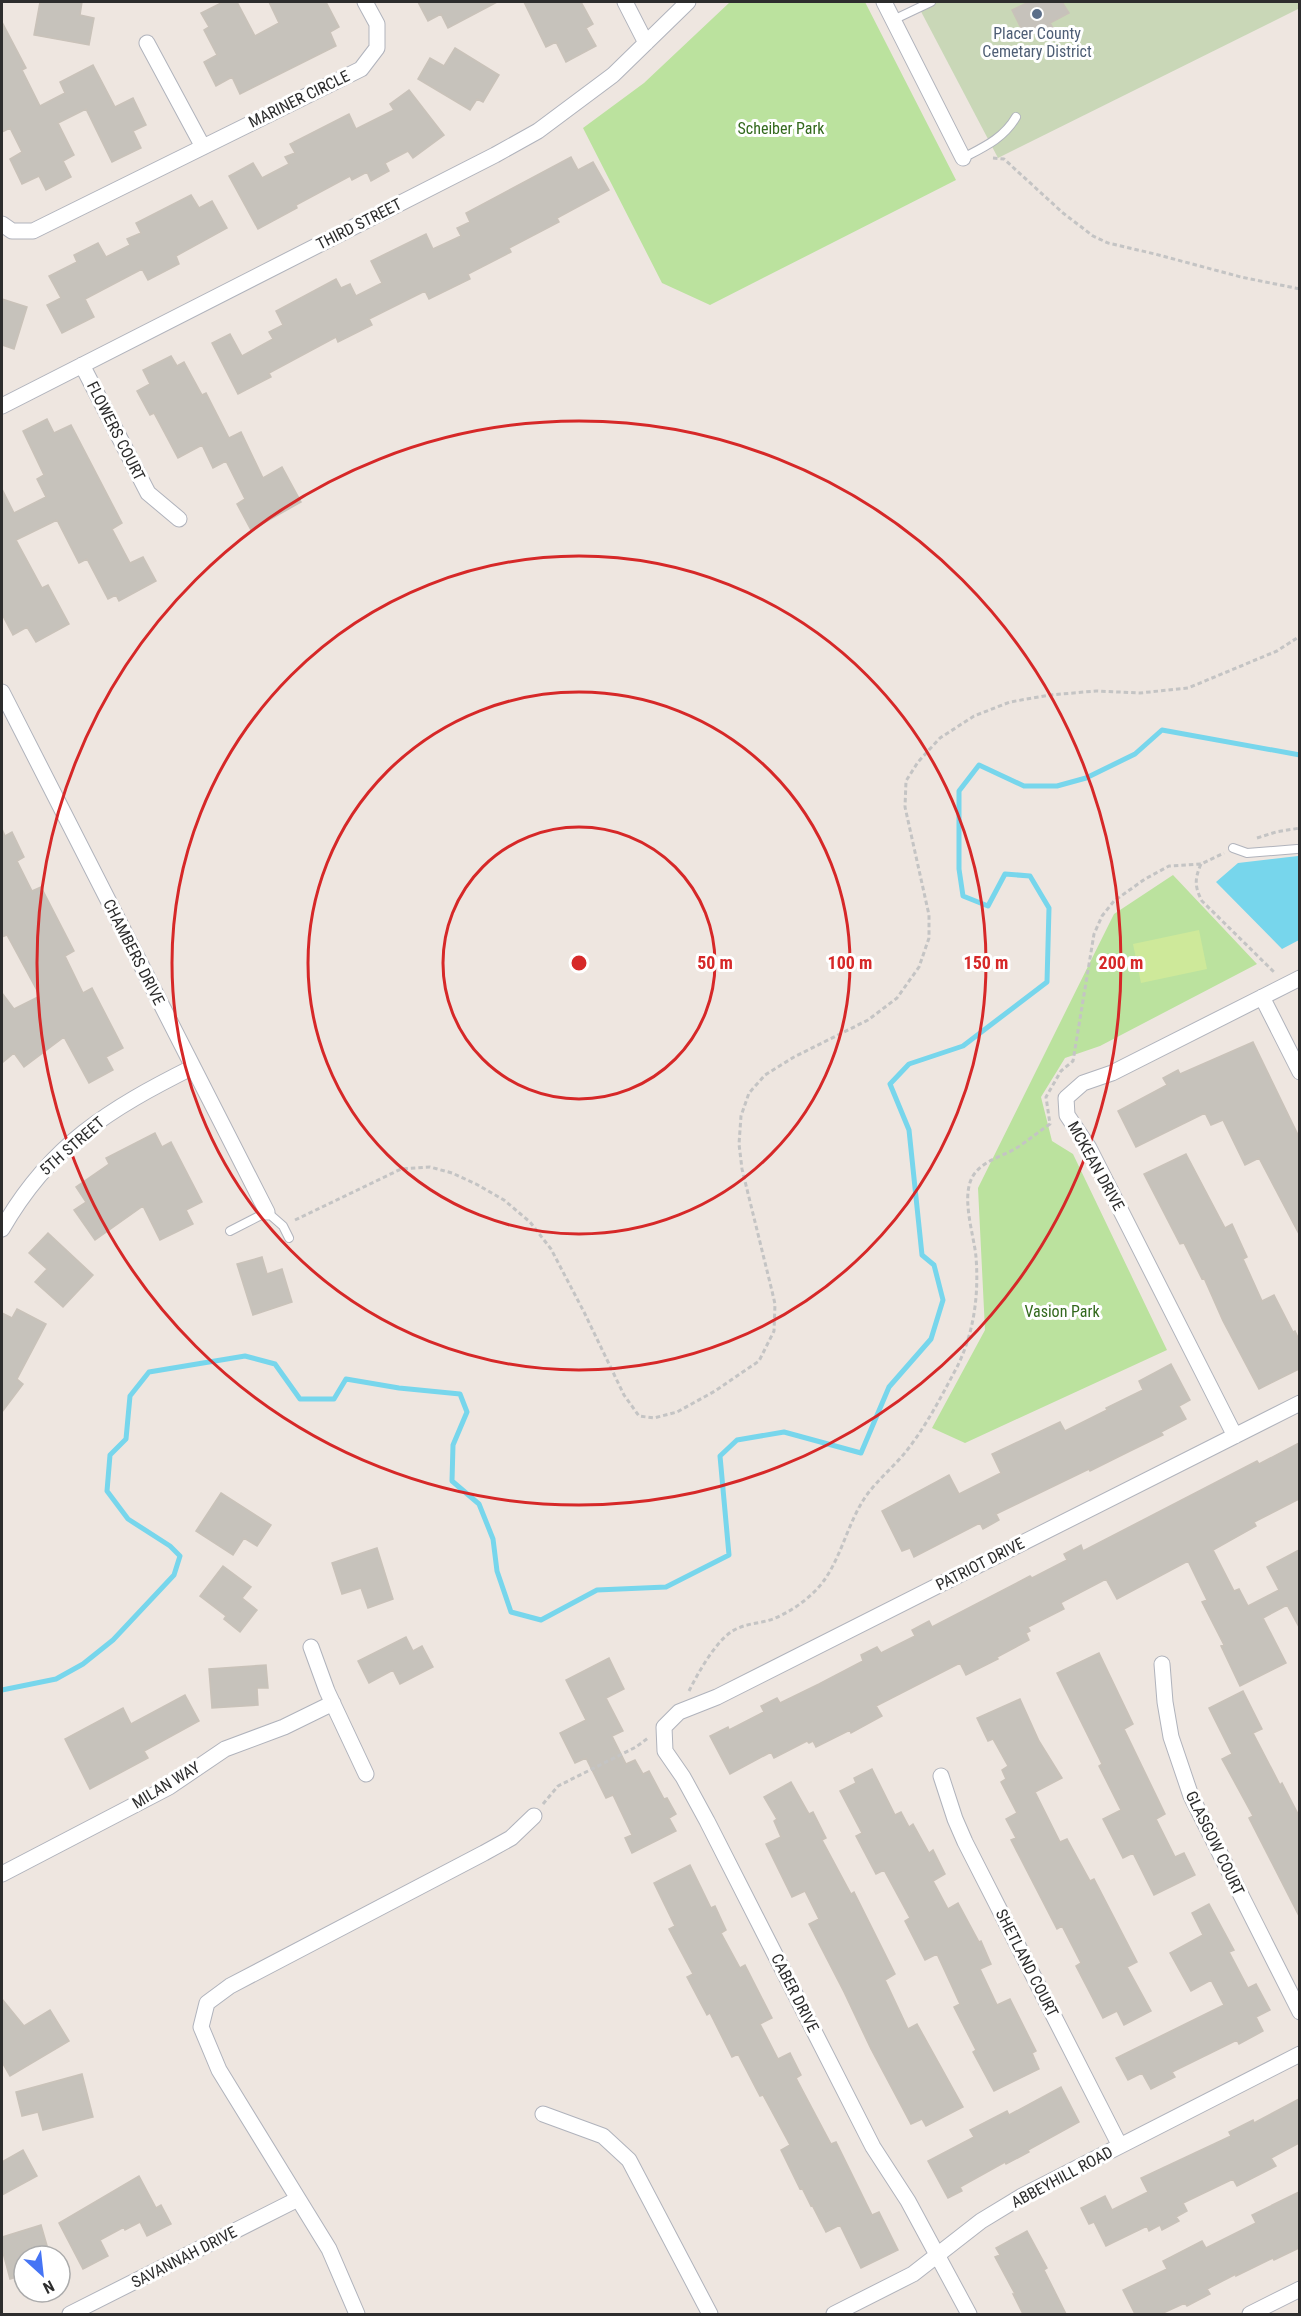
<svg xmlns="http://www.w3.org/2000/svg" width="1301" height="2316" font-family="'Roboto Condensed',sans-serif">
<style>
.green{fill:#bbe29e}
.cemetery{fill:#c9d7b7}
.pitch{fill:#cee99a}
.water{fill:#77d6ec}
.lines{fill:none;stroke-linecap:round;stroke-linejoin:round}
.stream{stroke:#77d6ec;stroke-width:5}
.building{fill:#c6c2bb;stroke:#c9c2b9;stroke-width:1.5}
.service-casing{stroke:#b0b3bc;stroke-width:10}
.minor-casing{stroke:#b0b3bc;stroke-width:17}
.path{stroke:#c4c4c4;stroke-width:3;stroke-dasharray:4.5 3;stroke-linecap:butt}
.service{stroke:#fff;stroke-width:8}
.minor{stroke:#fff;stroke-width:15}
.ring{fill:none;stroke:#d62828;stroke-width:3}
.service-dot{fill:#5c6f8a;stroke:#fff;stroke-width:2}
.labels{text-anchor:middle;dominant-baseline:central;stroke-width:6;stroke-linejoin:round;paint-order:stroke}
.service-label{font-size:16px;fill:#4e5e75;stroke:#fff}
.street-label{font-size:16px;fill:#2d2d2d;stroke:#fff}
.park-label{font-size:16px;fill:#33691d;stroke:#fff}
.centre{fill:#d62828;stroke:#fff;stroke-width:3}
.ring-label{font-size:18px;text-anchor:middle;font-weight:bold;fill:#d62828;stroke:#fff;stroke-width:6;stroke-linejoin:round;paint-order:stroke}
</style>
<rect width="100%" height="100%" fill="#eee6e0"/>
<!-- green -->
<path class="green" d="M730,2H865L956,180L710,305L662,283L583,128L644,83Z
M1173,875L1257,964L1100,1046L1065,1058L1041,1097L1052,1141L1073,1154L1167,1350L965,1443L932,1428L985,1330L978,1188L1114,914Z"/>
<!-- cemetery -->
<path class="cemetery" d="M916,2H1299L1300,8L998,158Z"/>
<!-- pitch -->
<path class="pitch" d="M1199,930L1207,969L1141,983L1133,944Z"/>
<!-- water -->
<path class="water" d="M1299,841V940L1282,949L1216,882L1238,863L1298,856Z"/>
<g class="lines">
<!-- stream -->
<path class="stream" d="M2,1690L56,1679L83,1664L113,1640L174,1575L180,1556L170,1546L128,1519L107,1491L110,1455L126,1439L130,1396L149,1372L245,1356L275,1364L300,1399H334L346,1379L399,1388L460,1394L467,1412L453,1445L452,1481L479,1504L493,1539L497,1571L511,1612L541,1620L597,1590L666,1587L729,1555L720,1456L737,1440L784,1432L861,1453L889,1387L931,1339L943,1300L934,1265L922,1255L909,1130L890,1084L909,1064L963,1046L1047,982L1049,908L1030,876L1005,874L988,906L963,896L959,869V791L979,765L1024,786H1057L1086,778L1135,754L1162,730L1300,755"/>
</g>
<!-- building -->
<path class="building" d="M40,2H82L80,15L94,18L89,45L34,35Z
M223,2H237L255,36L279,23L269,2H326L339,27L330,32L336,46L240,94L232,77L216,86L204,62L217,55L204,30L209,27L201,13Z
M418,2H497L448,28L441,14L428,21Z
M524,2H581L593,24L586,28L596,46L566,62L556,42L546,47Z
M1029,2H1062L1069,13L1050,23L1053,28L1037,36L1034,31L1025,36L1012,10Z
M2,22L26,68L22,70L40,106L65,93L60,82L93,65L115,107L133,98L146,125L133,131L141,148L112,162L86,109L58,123L74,155L63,161L71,177L46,190L39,176L22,184L10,159L22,152L10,128L2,132Z
M455,48L499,75L483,102L477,99L470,110L418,79L430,58L444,66Z
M409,90L444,135L413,158L408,151L385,163L389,171L371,181L367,172L352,180L350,176L296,205L297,208L258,229L229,176L253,163L262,178L289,164L285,157L295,153L290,144L349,114L356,129L394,110L390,104Z
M571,157L578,170L593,162L609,190L557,218L559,222L509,248L511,252L468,274L470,279L429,299L425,291L369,319L372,325L338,342L336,337L269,373L271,377L238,394L212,343L230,334L242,356L273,339L269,332L283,325L276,311L336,279L341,288L350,284L356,296L382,283L371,261L426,234L433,249L461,236L457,228L470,222L466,213Z
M191,195L199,208L212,201L227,228L176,256L179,264L148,280L142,269L85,299L94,317L62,333L47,305L61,298L49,276L77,262L74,255L98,243L106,257L130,245L127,239L141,233L136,223Z
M2,299L27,307L14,349L2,345Z
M171,356L177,366L184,362L202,395L206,393L229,438L241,432L263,478L282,467L301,502L251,530L237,504L245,499L226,461L213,468L202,445L178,458L154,413L150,415L137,391L150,384L143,370Z
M47,419L54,433L71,425L122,523L112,529L130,563L143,557L156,581L119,601L116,595L108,599L87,559L79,563L57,520L16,540L42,588L48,585L69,624L36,642L27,627L13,635L2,614V489L14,513L46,497L37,479L44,475L23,431Z
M2,829L5,836L12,832L24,857L17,861L32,891L41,887L74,951L65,956L83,993L92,988L123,1048L106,1057L113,1070L89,1083L64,1037L24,1067L14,1053L2,1063V993L14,1009L40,996L7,935L2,937Z
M1253,1042L1299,1137V1234L1259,1158L1245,1165L1223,1120L1211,1125L1205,1113L1136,1147L1118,1111L1167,1085L1163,1078L1178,1070L1180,1074Z
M155,1133L162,1147L171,1142L202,1202L186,1210L193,1224L160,1240L143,1206L95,1240L74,1210L86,1202L76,1187L109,1164L106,1158Z
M1186,1154L1225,1228L1232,1224L1247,1257L1243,1259L1262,1301L1274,1295L1293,1332L1295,1331L1299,1340V1369L1259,1389L1223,1321L1204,1278L1202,1279L1184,1243L1180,1244L1144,1174Z
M48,1233L93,1275L63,1307L35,1282L47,1269L29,1253Z
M262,1257L267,1274L282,1269L292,1302L253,1315L237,1264Z
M17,1309L46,1324L17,1379L23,1384L2,1412V1313L12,1318Z
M1171,1364L1190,1400L1179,1406L1186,1419L1161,1432L1163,1435L1128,1452L1090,1471L1089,1469L996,1514L999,1520L983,1529L980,1523L914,1557L910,1548L902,1551L882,1511L949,1475L959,1494L1001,1473L992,1454L1060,1422L1065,1431L1107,1410L1106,1408L1143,1390L1139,1381Z
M1299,1443V1499L1254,1522L1256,1526L1213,1550L1234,1591L1239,1589L1248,1606L1279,1590L1267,1567L1299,1550V1627L1287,1605L1263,1618L1286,1663L1240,1686L1221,1646L1224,1645L1202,1602L1207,1600L1188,1561L1117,1599L1106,1579L1062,1602L1061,1603L1064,1609L1028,1627L1030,1631L1026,1633L1029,1640L997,1657L998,1659L966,1675L960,1663L876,1706L882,1716L851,1733L850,1730L816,1747L813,1741L809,1743L807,1741L774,1758L771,1752L730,1774L710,1736L728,1727L729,1730L764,1712L761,1706L777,1698L780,1703L819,1684L863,1661L861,1655L877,1647L881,1653L915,1636L912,1630L929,1621L932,1627L1030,1576L1032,1578L1067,1560L1064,1554L1081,1545L1083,1551L1257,1461L1259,1464Z
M221,1493L271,1525L257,1546L244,1538L233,1555L196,1531Z
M377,1548L393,1599L368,1608L361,1588L342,1594L332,1563Z
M223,1566L251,1587L242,1598L257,1610L240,1632L224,1619L226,1616L200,1596Z
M406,1637L413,1651L422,1646L433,1667L400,1684L393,1670L369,1683L358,1661Z
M1099,1653L1133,1724L1124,1729L1165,1814L1156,1819L1175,1857L1184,1853L1195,1875L1154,1895L1133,1853L1123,1858L1103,1819L1121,1810L1099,1766L1102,1764L1057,1673Z
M609,1658L624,1689L606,1698L623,1731L612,1736L626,1764L635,1760L643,1774L649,1771L664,1799L667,1798L676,1814L669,1818L676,1831L632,1853L625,1838L632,1835L613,1795L606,1798L586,1758L575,1763L560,1733L586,1720L566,1680Z
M266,1665L268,1688H257L258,1705L212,1708L209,1669Z
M1243,1691L1262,1729L1253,1733L1280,1785L1282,1783L1299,1816V1916L1249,1818L1253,1816L1222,1759L1232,1754L1209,1708Z
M185,1695L199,1721L144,1751L148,1758L90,1789L65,1739L123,1708L131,1724Z
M1020,1699L1039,1741L1062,1778L1035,1792L1060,1842L1067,1839L1090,1881L1094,1879L1137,1962L1127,1967L1151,2011L1124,2025L1117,2011L1103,2018L1076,1966L1081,1963L1062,1926L1057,1929L1011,1840L1016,1838L1006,1819L1017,1813L1001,1782L1006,1779L1002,1770L1008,1766L993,1739L988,1741L977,1718Z
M872,1769L895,1815L901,1812L909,1827L913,1824L929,1853L933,1850L945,1874L933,1881L948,1909L958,1903L979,1942L981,1941L991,1964L980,1969L997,2005L1010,1999L1036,2051L1032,2053L1039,2069L994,2091L973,2052L976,2050L954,2007L960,2004L937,1954L925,1960L905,1921L910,1918L884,1870L876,1874L856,1836L862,1833L840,1791L856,1783L854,1778Z
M791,1782L809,1814L813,1812L826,1838L822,1840L851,1894L854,1892L895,1974L885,1980L908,2029L917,2024L963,2107L926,2126L922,2119L911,2124L871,2049L844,1992L809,1924L819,1919L805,1891L792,1897L766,1844L781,1837L774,1821L777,1819L764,1797Z
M690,1865L711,1908L715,1906L726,1930L721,1933L740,1968L745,1965L772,2018L760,2024L778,2059L790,2053L801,2075L796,2078L831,2144L836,2142L872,2215L879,2212L898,2250L861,2268L840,2225L826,2232L812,2205L811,2206L802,2188L800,2189L781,2150L790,2145L763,2095L760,2096L738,2054L732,2057L710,2013L707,2015L687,1977L693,1974L669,1929L675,1926L654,1883Z
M1209,1904L1234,1950L1229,1952L1248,1988L1256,1984L1270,2010L1256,2017L1263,2031L1239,2044L1237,2040L1172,2072L1175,2077L1151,2089L1142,2073L1128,2080L1116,2058L1224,2005L1211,1980L1191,1991L1170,1953L1203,1935L1192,1913Z
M2,1999L24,2026L50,2010L69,2041L10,2076L2,2062Z
M82,2074L93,2117L43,2130L38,2112L22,2116L16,2092Z
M1061,2087L1079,2122L1028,2150L1029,2152L1006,2164L1005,2162L960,2187L962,2191L948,2198L928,2161L974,2137L970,2130L1007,2111L1009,2115Z
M1299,2099V2143L1271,2158L1276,2166L1237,2186L1233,2179L1183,2203L1187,2211L1176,2217L1179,2221L1162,2230L1160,2225L1149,2231L1147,2226L1106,2246L1094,2222L1089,2224L1081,2208L1105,2196L1112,2210L1148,2192L1141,2178L1231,2136L1229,2132L1253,2120L1254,2123Z
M23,2150L37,2176L2,2195V2162Z
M139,2176L156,2208L161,2205L171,2224L147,2236L140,2222L125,2230L124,2227L100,2240L108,2256L83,2269L59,2223Z
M1299,2192V2248L1274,2260L1273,2258L1236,2276V2274L1207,2289L1210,2294L1187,2306L1185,2303L1161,2314H1135L1123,2290L1167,2269L1163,2261L1202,2241L1206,2248L1256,2223L1252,2215Z
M41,2225L50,2256H24V2275L10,2279L2,2249V2237Z
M1027,2231L1047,2268L1044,2270L1066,2314H1023L1013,2294H1015L995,2257L1000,2255L996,2248Z"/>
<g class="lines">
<defs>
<path id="service" d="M893,20L931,2
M963,158C984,147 1004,138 1016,117
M1233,848L1247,853L1297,849
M230,1231L267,1212L283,1226L289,1238"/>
<path id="minor" d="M625,2L646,43
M884,2L963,158
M147,43L203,147
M2,224L12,231H33L361,69L377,48V24L365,2
M82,365L148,493L179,519
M2,406L495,155L538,131L613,75L688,2
M2,692L267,1212
M1262,997L1300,1072
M2,1229C50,1145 109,1109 193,1067
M1235,1436L1089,1148L1067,1115L1066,1098L1083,1083L1112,1073L1300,978
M311,1647L327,1691L366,1774
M1162,1664L1165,1702L1171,1737L1191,1796L1300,2012
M941,1776L955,1819L965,1842L1120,2146
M2,1874L169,1787L225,1749L284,1727L333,1703
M543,2114L603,2136L629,2160L710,2314
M70,2314L298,2199
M357,2314L329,2249L219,2070L201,2027L207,2003L230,1986L484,1853L511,1838L534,1816
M834,2314L913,2274L981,2221L1022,2196L1300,2054
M969,2314L908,2201L873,2147L707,1821L683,1777L665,1751L664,1727L679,1712L717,1697L1300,1403
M1250,2314L1300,2289"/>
</defs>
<!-- service casing -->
<use href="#service" class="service-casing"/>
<!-- minor casing -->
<use href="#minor" class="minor-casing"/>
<!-- path -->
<path class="path" d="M993,158L1004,159L1063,213L1093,236L1108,243L1155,254L1241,277L1300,289
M1257,838L1276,832L1300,828
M1201,864C1195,878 1194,886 1202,901L1275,973
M295,1220L401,1169L430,1167L452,1173L476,1184L504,1200L530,1222L551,1249L584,1312L624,1395L639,1416L654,1418L677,1412L715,1391L759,1361L774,1331L775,1304L772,1291L742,1169L739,1144L741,1116L749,1093L765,1075L794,1057L868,1020L897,998L919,967L929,938V915L905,807L906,781L918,762L940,738L974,716L1010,702L1050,695L1096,691L1140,693L1188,688L1277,651L1300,636
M689,1691C698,1673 714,1644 731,1632C744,1623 759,1624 773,1619C790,1612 806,1601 818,1588C841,1562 846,1525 866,1496C878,1479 895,1466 908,1449C928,1423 942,1395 957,1367C974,1333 979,1295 976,1257C974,1234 959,1193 975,1173C987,1158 1006,1156 1021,1145C1031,1138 1040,1131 1050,1124L1046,1097L1061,1071L1073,1061L1094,934L1102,916L1114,901L1145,879L1169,866L1201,864L1224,853
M543,1804L558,1786L636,1747L648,1738"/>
<!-- service -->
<use href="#service" class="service"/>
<!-- minor -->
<use href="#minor" class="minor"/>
</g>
<!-- distance rings -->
<g class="ring">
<circle cx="579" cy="963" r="136"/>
<circle cx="579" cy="963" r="271"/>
<circle cx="579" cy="963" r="407"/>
<circle cx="579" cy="963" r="542"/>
</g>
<!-- markers -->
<circle class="service-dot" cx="1037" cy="14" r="6"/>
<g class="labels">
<!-- service labels -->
<g class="service-label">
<text x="1037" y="33">Placer County<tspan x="1037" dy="18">Cemetary District</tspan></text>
</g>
<!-- street labels -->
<g class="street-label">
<text transform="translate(299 99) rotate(-26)">MARINER CIRCLE</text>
<text transform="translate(359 224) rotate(-27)">THIRD STREET</text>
<text transform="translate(116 431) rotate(63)">FLOWERS COURT</text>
<text transform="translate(134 952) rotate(63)">CHAMBERS DRIVE</text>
<text transform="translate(72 1146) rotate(-41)">5TH STREET</text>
<text transform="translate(1096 1166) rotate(61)">MCKEAN DRIVE</text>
<text transform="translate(980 1564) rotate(-27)">PATRIOT DRIVE</text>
<text transform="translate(166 1785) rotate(-31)">MILAN WAY</text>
<text transform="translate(1215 1843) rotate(64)">GLASGOW COURT</text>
<text transform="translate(1027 1963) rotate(63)">SHETLAND COURT</text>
<text transform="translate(795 1993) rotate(63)">CABER DRIVE</text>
<text transform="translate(1062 2177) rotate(-28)">ABBEYHILL ROAD</text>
<text transform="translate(184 2257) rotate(-27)">SAVANNAH DRIVE</text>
</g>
<!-- park labels -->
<g class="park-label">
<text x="781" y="128">Scheiber Park</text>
<text x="1062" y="1311">Vasion Park</text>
</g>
</g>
<circle cx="579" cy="963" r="9" class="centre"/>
<g class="ring-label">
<text x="715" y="969">50 m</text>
<text x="850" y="969">100 m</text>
<text x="986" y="969">150 m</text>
<text x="1121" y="969">200 m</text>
</g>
<!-- border -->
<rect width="1301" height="2316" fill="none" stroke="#2d2d2d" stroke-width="6"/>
<!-- north arrow -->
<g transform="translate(42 2274) rotate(153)"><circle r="28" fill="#ffffff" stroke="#ababab" stroke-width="1.5"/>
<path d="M0-4.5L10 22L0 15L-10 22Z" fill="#4574f5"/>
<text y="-9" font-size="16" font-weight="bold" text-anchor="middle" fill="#2d2d2d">N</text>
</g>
</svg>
